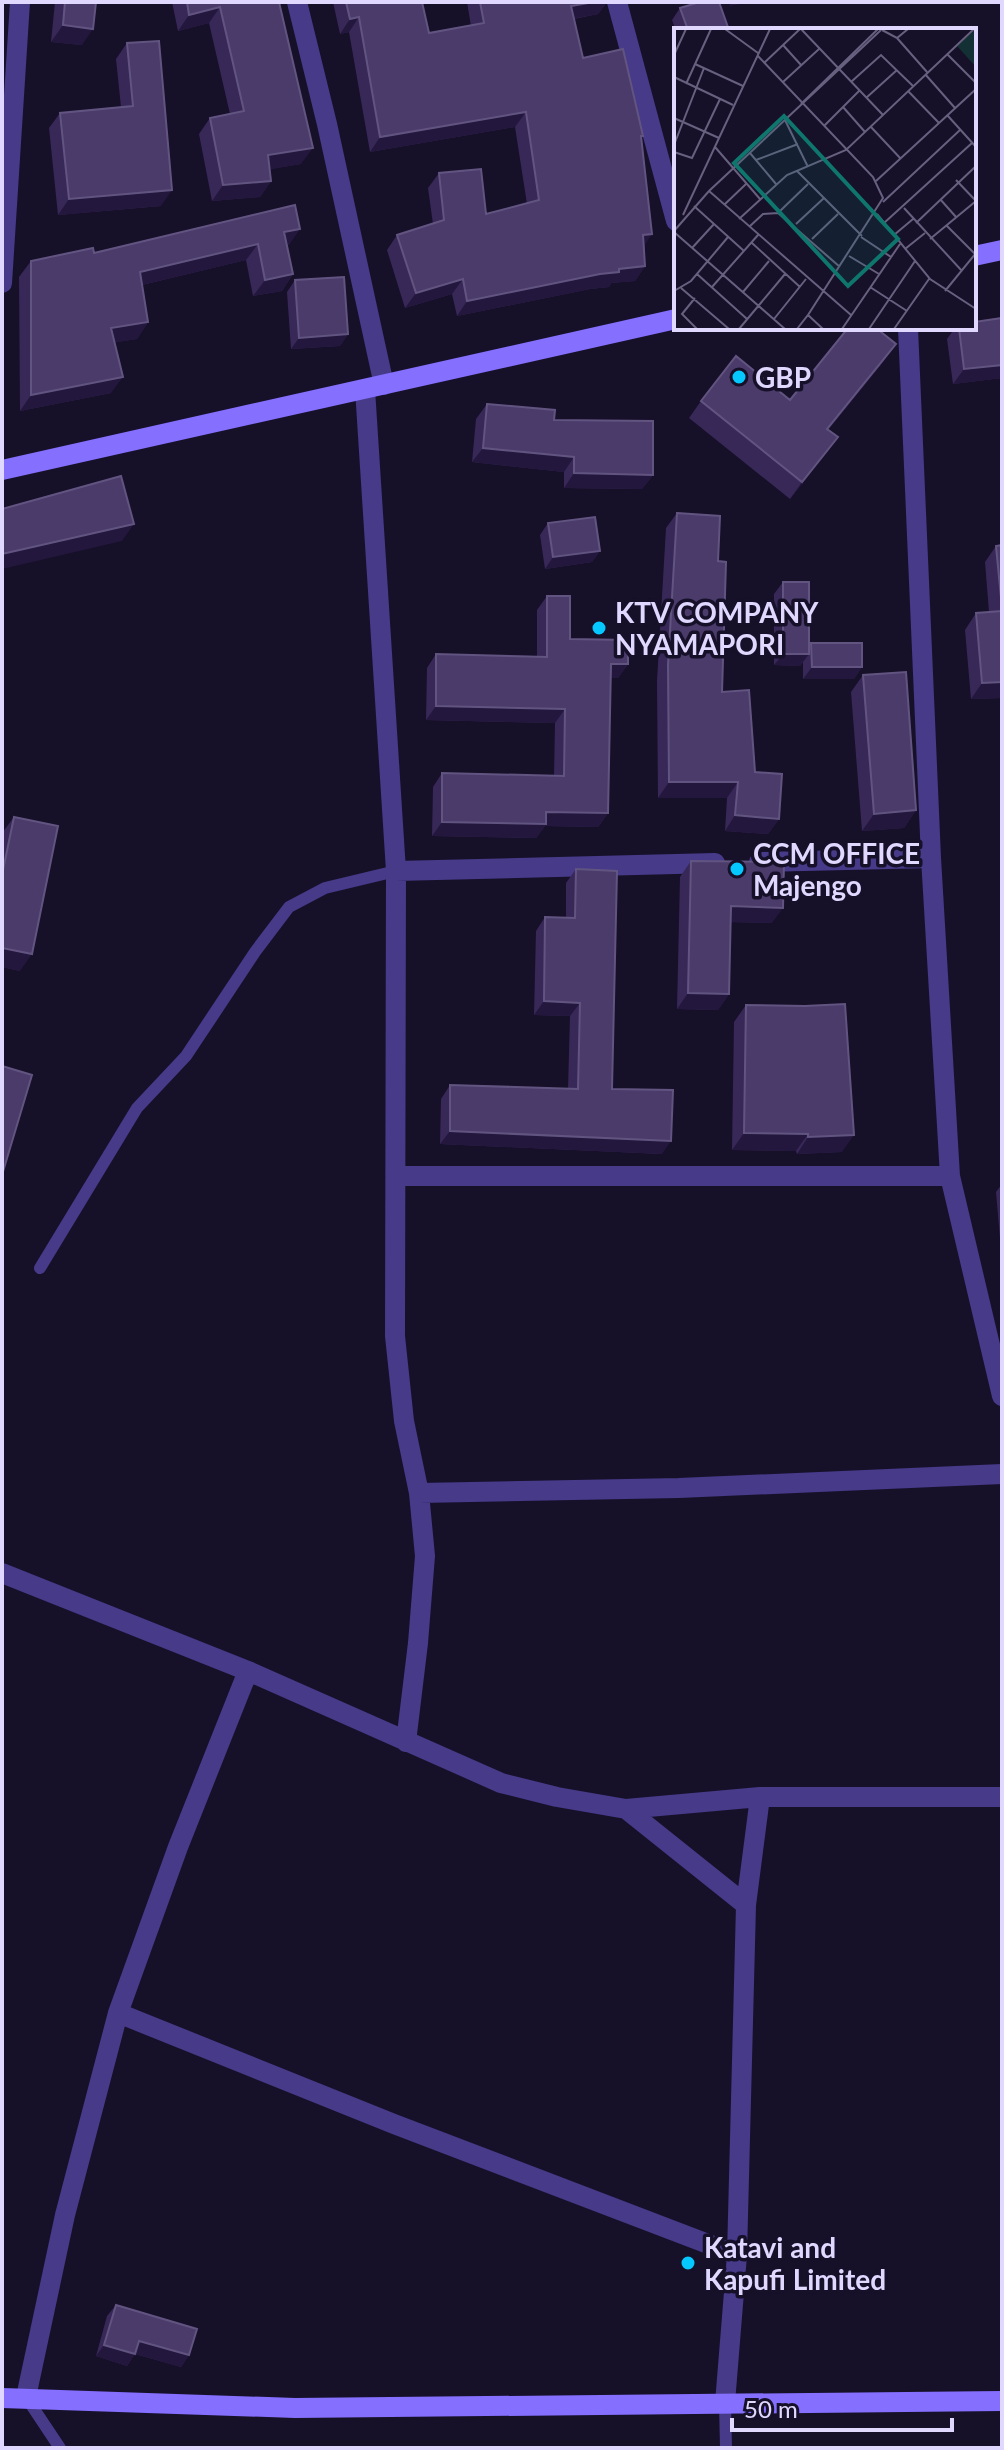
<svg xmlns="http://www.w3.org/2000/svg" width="1004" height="2450" font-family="Lato,sans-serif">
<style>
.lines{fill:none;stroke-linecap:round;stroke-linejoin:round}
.lane{stroke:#463a89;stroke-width:12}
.street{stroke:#463a89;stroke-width:20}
.secondary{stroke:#846fff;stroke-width:20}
.wall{fill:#382858}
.shaded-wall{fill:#23173d}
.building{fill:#4a3b6a;stroke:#625481;stroke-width:2}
.poi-dot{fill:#04c8ff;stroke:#171029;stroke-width:3}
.labels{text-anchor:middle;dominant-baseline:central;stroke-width:7;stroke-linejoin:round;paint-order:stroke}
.poi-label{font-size:28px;font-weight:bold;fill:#e1d8ff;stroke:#171029;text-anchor:start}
.inset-road{fill:none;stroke:#68607f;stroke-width:2}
.view{fill:#0f766e;fill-opacity:0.15;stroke:#0f766e;stroke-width:4}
.inset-edge{fill:none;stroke:#e1d8ff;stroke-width:4}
</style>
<rect width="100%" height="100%" fill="#171029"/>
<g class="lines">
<!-- lane -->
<path class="lane" d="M40,1268L137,1108L186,1056L255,952L289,907L325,888L396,871
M26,2397L60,2448
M725,2403L726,2448"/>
<!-- street -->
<path class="street" d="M297,2L327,124L384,385
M617,2L676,221
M2,283L20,2
M908,328L931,858L950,1176L1002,1396
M365,389L396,871L395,1336L404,1421L419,1493L425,1556L418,1643L406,1742
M759,862L931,858
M396,871L715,863
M396,1176H950
M419,1493L679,1488L1002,1474
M2,1573L248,1671L501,1783L557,1797L626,1809L760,1797H1002
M626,1809L746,1905
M118,2013L394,2124L737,2255
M26,2397L65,2215L118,2013L178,1847L248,1671
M725,2403L737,2255L746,1905L760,1797"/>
<!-- secondary -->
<path class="secondary" d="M974,256L1002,250
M2,470L676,319
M2,2398L295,2408L1002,2401"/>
</g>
<!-- wall -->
<path class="wall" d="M55,2H96L82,45L51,42Z
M172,2H279L301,164L270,169L271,181L260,197L212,201L199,134L210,118L230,114L209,23L178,31Z
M333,2H422L429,33L471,26L467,2H607L598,14L574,19L583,58L641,138L645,266L635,281L611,283L609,287L590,289L457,316L452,294L405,308L387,250L397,235L433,224L428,188L439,173L486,214L527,204L515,127L370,152L349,32L340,34Z
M680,8L729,30H676V31L672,20Z
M127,43L161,206L58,215L49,128L60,113L121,107L116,59Z
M295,205L289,245H287L293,274L282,291L253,296L246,260L142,285L148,322L137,339L115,342L111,393L20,411L19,277L31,261L94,253Z
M295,280L348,334L340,346L291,349L287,292Z
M1002,318V378L953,384L947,339L955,328H974Z
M884,361L828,430L838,437L790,499L689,418L701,401L790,400Z
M487,404L554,420L653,475L642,489L564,488V472L472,462L476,419Z
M677,513L718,561L722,692L755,772L779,819L768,834L725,831L727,798H658L657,681L666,528Z
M548,523L600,551L592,562L545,569L540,535Z
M1002,545V698L971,699L965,630L976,613L989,612L985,562L996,546Z
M783,582L809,647L811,643L862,667L854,679H803V662L800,666L774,665V594Z
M547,596L570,639L628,664L618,678H611L608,813L598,827L545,826L536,838L432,836L433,787L442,773L554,776L555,723L426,720L427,668L436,654L537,656V610Z
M863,675L916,810L904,828L862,831L851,692Z
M14,817L20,971L2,967V833Z
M691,861L772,923L730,922L729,994L718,1010L677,1009L680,877Z
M576,869L612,1089L662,1154L440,1144L441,1099L450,1085L568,1089L570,1016L534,1015L536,931L545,917L566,918V883Z
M746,1005L842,1152L797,1154L796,1151L732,1150L734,1022Z
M1002,1184V1238H1000L996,1192Z
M116,2305L189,2355L181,2367L135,2354L127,2366L96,2356L107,2316Z"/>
<!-- shaded-wall -->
<path class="shaded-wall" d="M594,2H607L598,14L561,21L571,6Z
M732,2H753L729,6Z
M220,7L209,23L178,31L189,15Z
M359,17L349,32L340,34L350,19Z
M63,25L93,29L82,45L51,42Z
M526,112L515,127L370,152L380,137Z
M313,148L301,164L256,172L268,155Z
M271,181L260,197L212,201L223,185Z
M172,190L161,206L58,215L69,199Z
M300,229L289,245L273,248L284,232Z
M652,234L642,249L643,235Z
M258,244L246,260L129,288L140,272Z
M645,266L635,281L611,283L609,287L590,289L457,316L467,301L619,269Z
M293,274L282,291L253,296L265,280Z
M463,279L452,294L405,308L416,293Z
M148,322L137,339L100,345L111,328Z
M348,334L340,346L291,349L299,338Z
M896,344L884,361L815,446L827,429Z
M1002,365V378L953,384L964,369Z
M123,377L111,393L20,411L31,395Z
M838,437L826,454L790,499L802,482Z
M483,448L574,457L564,472L472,462Z
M574,473L653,475L642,489L564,488Z
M134,524L122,541L2,569V554Z
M600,551L592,562L545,569L553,557Z
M783,654H809L800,666L774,665Z
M611,664H628L618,678H601Z
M812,667H862L854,679H803Z
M1002,682V698L971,699L982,683Z
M436,706L565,709L555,723L426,720Z
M669,782H738L727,798H658Z
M916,810L904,828L862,831L874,814Z
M546,812L608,813L598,827L545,826L536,838L432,836L442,822Z
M735,815L779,819L768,834L725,831Z
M731,906L783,908L772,923L720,922Z
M2,948L32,954L20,971L2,967Z
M688,993L729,994L718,1010L677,1009Z
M544,1001L580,1003L570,1016L534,1015Z
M450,1131L671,1141L662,1154L440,1144Z
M744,1133L808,1134L796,1151L732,1150Z
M854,1135L842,1152L797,1154L808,1137Z
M139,2341L189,2355L181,2367L135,2354L127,2366L96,2356L104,2345Z"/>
<!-- building -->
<path class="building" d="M65,2H96L93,29L63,25Z
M187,2H279L313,148L268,155L271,181L223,185L210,118L244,111L220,7L189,15Z
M346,2H422L429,33L484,23L480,2H594L571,6L583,58L623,49L643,136H641L652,234L643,235L645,266L619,269V272L600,274L467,301L463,279L416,293L397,235L444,220L439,173L481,169L486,214L539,200L526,112L380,137L359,17L350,19Z
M700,2H719L729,30H688L680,8Z
M159,41L172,190L69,199L60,113L133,106L127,43Z
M295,205L300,229L284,232L293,274L265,280L258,244L140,272L148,322L111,328L123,377L31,395V261L93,248L94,253Z
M344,277L348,334L299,338L295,280Z
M1002,318V365L964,369L959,328H974V322Z
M848,328H876L896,344L827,429L838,437L802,482L701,401L736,356L790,400Z
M487,404L555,410L554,420L653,421V475L574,473V457L483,448Z
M121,476L134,524L2,554V509Z
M677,513L720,516L718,561L726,562L722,692L749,690L755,772L782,774L779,819L735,815L738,782H669L668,665Z
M595,517L600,551L553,557L548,523Z
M1002,545V608L996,546Z
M783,582H809V654H783Z
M547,596H570V639L628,640V664H611L608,813L546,812V824L442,822V773L564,776L565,709L436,706V654L547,657Z
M1002,611V682L982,683L976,613Z
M811,643H862V667H812Z
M906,672L916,810L874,814L863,675Z
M14,817L58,826L32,954L2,948V875Z
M691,861L784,862L783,908L731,906L729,994L688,993Z
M576,869L617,871L612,1089L673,1090L671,1141L450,1131V1085L578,1089L580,1003L544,1001L545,917L575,918Z
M845,1004L854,1135L808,1137V1134L744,1133L746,1005L805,1006Z
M2,1066L32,1075L2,1175Z
M116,2305L197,2329L189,2355L139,2341L135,2354L104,2345Z"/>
<!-- markers -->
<g class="poi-dot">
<circle cx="739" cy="377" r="8"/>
<circle cx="599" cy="628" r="8"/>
<circle cx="737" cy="869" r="8"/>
<circle cx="688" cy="2263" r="8"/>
</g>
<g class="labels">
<!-- poi labels -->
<g class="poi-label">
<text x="755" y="377">GBP</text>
<text x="615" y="612">KTV COMPANY<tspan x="615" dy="32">NYAMAPORI</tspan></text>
<text x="753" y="853">CCM OFFICE<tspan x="753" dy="32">Majengo</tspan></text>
<text x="704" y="2247">Katavi and<tspan x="704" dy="32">Kapufi Limited</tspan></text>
</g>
</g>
<!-- overview -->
<g transform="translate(674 28)">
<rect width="302" height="302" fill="#171029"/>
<path d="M302,1V39L283,18Z" fill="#133134"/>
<path class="inset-road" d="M51,1L84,25M127,1L209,87M208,2L223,10L234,1M223,10L253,44M109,17L127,37M273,26L302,55M0,27L12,1M83,27L199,149L209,170L134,287M90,35L126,1M21,36L69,58M251,46L281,80M0,49L59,77M109,54L145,21M177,54L207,27L239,58M12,56L37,1M234,63L265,95M192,70L223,42M127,76L204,1M169,79L191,104M274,88L302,119M0,90L45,110M111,92L134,139M150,98L185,63M197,99L227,131M0,117L30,40M41,119L86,171M0,124L18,130L46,71M76,125L102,156M82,132L124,116M123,143L188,208M282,152L302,173M202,153L302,61M35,163L177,287M266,171L282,189M209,174L286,102M51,176L72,156M20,178L70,223M230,180L288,243M104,185L134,156M203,186L256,251L302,281M9,187L96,1M65,191L113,147L172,122L300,1M210,195L298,115M242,195L302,138M122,196L150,170M272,197L301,226M75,199L89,186L104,185L166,239M0,203L35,163L207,2M0,204L111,301M220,207L239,191M187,209L217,229M138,211L164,186M256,211L302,173M78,215L126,259M18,220L40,196M231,221L251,205M175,228L205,246M23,246L73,291M38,259L84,207M196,259L233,283M7,260L55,301M0,263L17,253L54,209M271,263L302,225M69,264L95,233M21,270L8,286L23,301M100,291L132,251M65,301L111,246M123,301L134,287L149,301M168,301L226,216M195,301L241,233M220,301L255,251"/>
<path class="view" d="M110,88L224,211L174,258L60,135Z"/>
<rect width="302" height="302" class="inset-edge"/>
</g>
<!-- border -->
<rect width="1004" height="2450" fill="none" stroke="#e1d8ff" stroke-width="8"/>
<!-- scale -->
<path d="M732 2418v12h220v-12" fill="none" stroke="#e1d8ff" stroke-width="4"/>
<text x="744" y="2418" font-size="24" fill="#e1d8ff" stroke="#171029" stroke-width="6" paint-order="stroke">50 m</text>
</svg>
